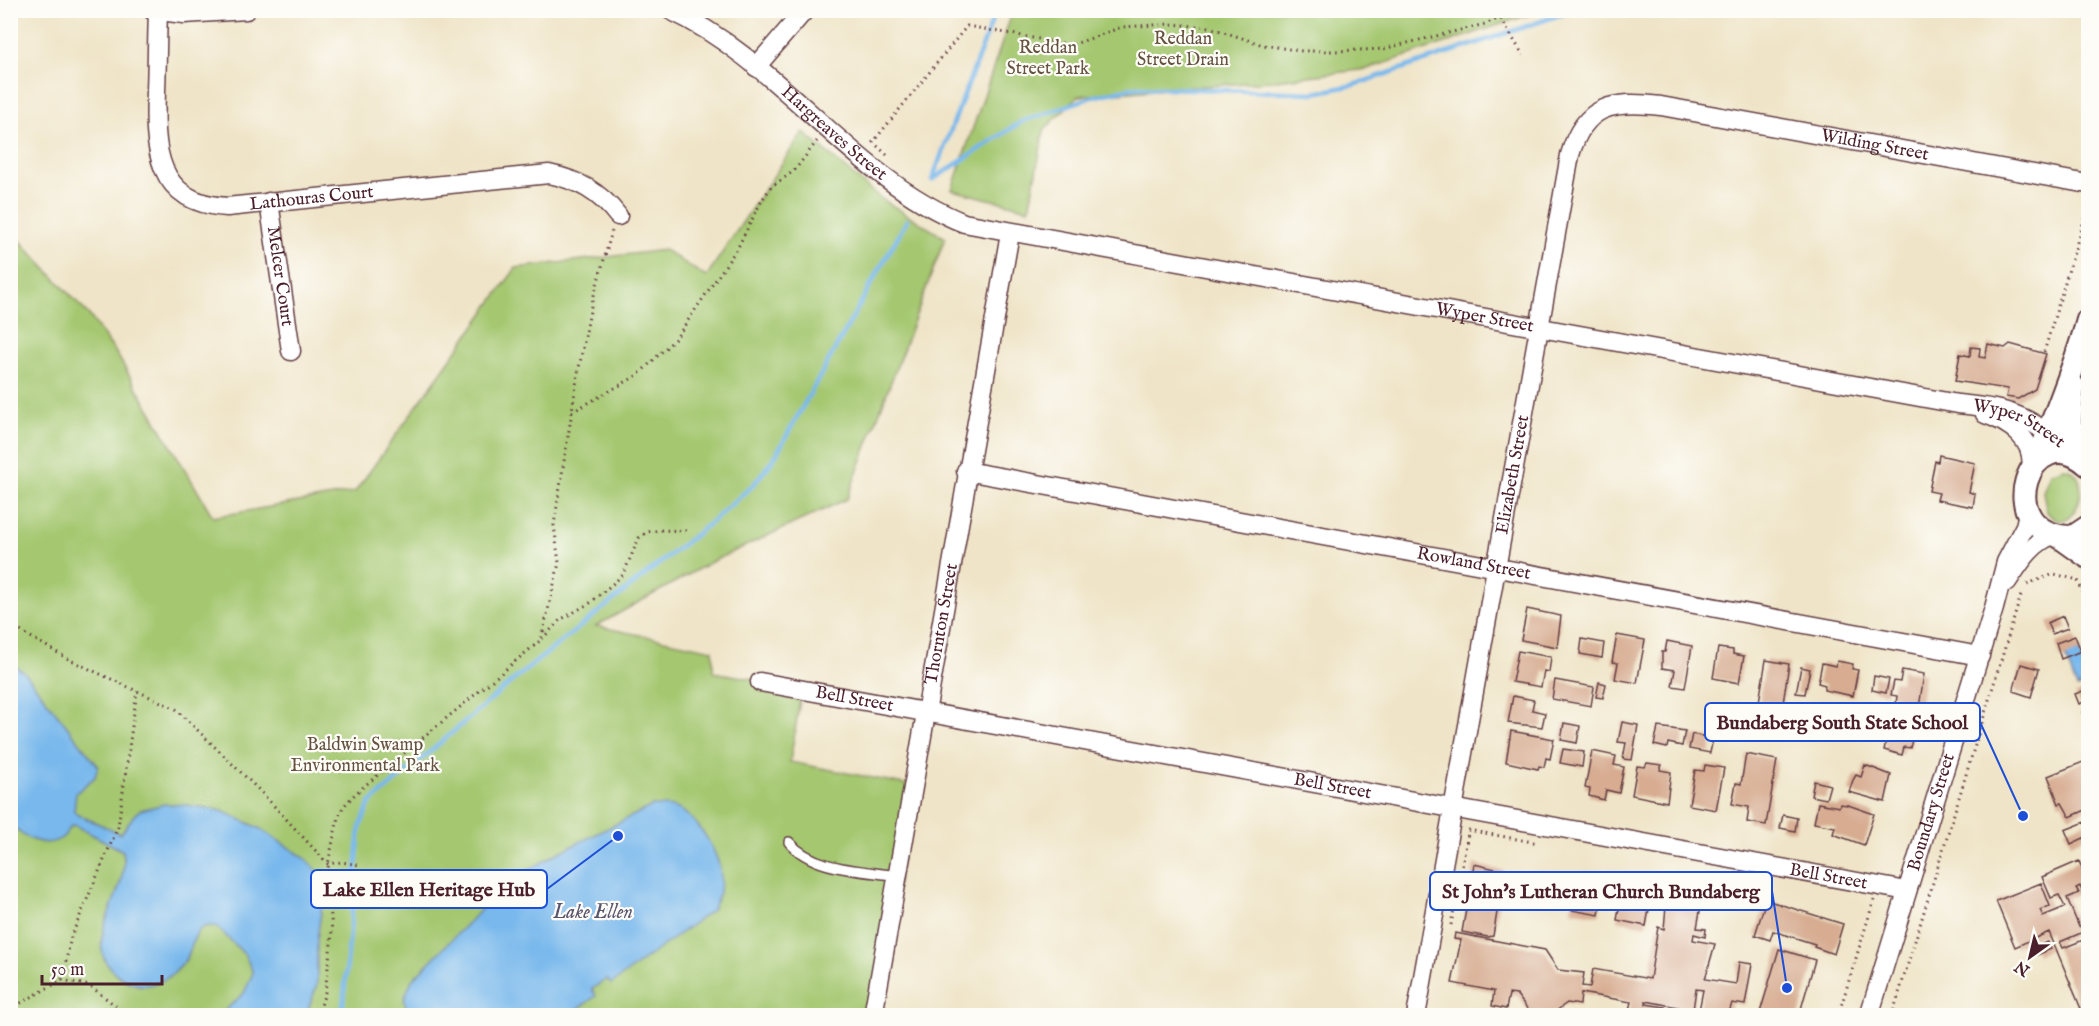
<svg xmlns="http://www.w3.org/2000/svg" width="2099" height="1026" font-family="'IM FELL English',serif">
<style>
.green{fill:#a4c770;stroke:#77734e;stroke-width:1.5}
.water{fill:#78b8ec;stroke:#616c8c;stroke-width:1.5}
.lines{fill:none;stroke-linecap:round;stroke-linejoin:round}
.stream{stroke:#78b8ec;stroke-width:4.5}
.building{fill:#d7ac91}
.service-casing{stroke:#633d42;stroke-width:12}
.minor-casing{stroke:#633d42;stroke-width:21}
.tertiary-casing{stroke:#633d42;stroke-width:26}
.path{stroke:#633d42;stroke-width:3;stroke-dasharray:1.5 4.5;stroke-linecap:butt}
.service{stroke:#fff;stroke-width:9}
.minor{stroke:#fff;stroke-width:18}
.tertiary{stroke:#fff;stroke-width:22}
.labels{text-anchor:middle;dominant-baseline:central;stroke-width:4.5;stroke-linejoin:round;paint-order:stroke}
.park-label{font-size:18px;fill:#655140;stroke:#fdfcf7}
.street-label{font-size:18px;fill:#4a1f2b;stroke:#fdfcf7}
.water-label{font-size:20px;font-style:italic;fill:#5a556f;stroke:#fdfcf7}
.leader{fill:none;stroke:#1d4ed8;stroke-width:2}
.callout-dot{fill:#1d4ed8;stroke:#fdfcf7;stroke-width:2}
.callout{fill:#fdfcf7;stroke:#1d4ed8;stroke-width:2}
.callout-label{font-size:20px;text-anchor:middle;font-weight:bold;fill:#4a1f2b}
</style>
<rect width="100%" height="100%" fill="#fdfcf7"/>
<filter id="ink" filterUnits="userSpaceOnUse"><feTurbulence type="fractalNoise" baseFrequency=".0167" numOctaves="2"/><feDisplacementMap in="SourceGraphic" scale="12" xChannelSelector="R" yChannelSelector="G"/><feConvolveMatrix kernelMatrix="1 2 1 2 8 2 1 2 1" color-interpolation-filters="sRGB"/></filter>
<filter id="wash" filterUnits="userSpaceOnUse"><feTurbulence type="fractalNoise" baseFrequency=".008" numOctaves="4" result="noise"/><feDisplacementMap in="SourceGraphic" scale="24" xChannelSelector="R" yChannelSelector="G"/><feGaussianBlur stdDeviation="1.35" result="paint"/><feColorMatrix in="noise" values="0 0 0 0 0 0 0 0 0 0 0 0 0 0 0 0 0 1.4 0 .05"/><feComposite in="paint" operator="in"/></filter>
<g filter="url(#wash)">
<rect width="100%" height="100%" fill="#efe4c7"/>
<!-- green -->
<path class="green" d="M1013,10H1540V11L1368,69L1259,82L1078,96L1044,130L1029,209L952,190Z
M803,132L880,198L945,238L847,499L713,561L596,626L713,650V672L802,687L790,762L915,786L874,1015H11L10,230L89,315L116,353L213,517L355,492L516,268L665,250L706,277Z
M2064,468C2099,473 2072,544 2047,512L2043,492L2050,473Z"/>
<!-- water -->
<path class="water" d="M2075,641L2088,676V683L2077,688L2061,646Z
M11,663L25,673L98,766L95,777L76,793L74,811L77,814L121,834L134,815L140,810L165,804L187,805L222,811L259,828L305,858L314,867L320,880L323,898L317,940V985L306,1015H220L244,993L253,973L245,955L217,927C210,925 201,926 197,933C192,941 191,951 186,959C174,978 149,993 127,981C67,949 133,895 123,851L76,826L72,825C69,829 66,834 63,837C46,850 21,838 11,823Z
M652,806C660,806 668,805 676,808C699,818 723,858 721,883C720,893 717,901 712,910L611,984L607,979L592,989L596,996L569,1015H408L404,999L412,980L507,883L554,855Z"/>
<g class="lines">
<!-- stream -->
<path class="stream" d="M932,180L1021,122L1092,97L1135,87L1314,93L1354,85L1574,10
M932,180L996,10
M342,1016L360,827L370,803L517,677L715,519L753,485L773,460L907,220"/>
</g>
<g id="blocks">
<!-- building -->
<path class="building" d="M1988,344L2005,348L2010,344L2046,354L2035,389L2018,399L2006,397L2008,389L1955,381L1960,354L1970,356L1971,347L1980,348L1979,357L1985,358Z
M1939,455L1975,463L1969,492L1975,494L1973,507L1937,500L1939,493L1929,491L1935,461L1938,462Z
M1527,609L1561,616L1557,647L1521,640Z
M2063,616L2068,628L2052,634L2047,623Z
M1617,635L1645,640L1637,683L1615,679L1618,663L1612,662Z
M2075,636L2081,651L2061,659L2056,643Z
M1582,639L1604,643L1602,658L1580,654Z
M1667,641L1692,646L1685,688L1672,686L1675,670L1662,668V652H1665Z
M1718,648L1733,650V654L1744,656L1739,683L1713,678Z
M1518,651L1551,657L1549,672L1544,671L1541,687L1512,682Z
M1766,660L1789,664L1783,703L1759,702Z
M1837,661L1853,664L1852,669L1858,670L1853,696L1824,690L1825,685L1818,683L1822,663L1836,666Z
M2021,664L2039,669L2031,697L2013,691Z
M1801,667L1810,669L1805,694L1796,693Z
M1902,670L1924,674L1919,708L1896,704L1897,696L1891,695L1894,681L1900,682Z
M1874,676L1889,679L1886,693L1872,690Z
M1555,680L1594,687L1591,706L1552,699Z
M1599,682L1606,684L1603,698L1596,697Z
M2088,689V700L2079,704L2075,694Z
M1513,696L1534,700L1532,710L1545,713L1542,727L1508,723Z
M2088,709V729L2082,712Z
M1877,720L1914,732L1910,748L1904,747L1902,755L1884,750L1886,741L1879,739L1880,734L1874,732Z
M1622,722L1638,725L1632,760L1623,759L1626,743L1618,742Z
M1564,723L1580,726L1577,743L1561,740Z
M1658,727L1685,731L1682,746L1668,743L1667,748L1654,745Z
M1511,731L1554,739L1550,759L1546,758L1544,767L1539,766L1538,769L1506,762Z
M1692,734L1713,739L1710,753L1689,749Z
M1563,749L1584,752L1582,767L1560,763Z
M1592,751L1616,756L1614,765L1624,767L1619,793L1606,790L1604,800L1589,796L1590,789L1585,788Z
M1746,754L1777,760L1766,825L1747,822L1749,807L1732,804L1736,783L1741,784Z
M2088,760V809L2070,817L2062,803L2059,804L2048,776Z
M1647,763L1662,765L1660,770L1671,772L1667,802L1632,795L1637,766L1645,767Z
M1705,765L1724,768L1716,810L1689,805L1695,770L1704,771Z
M1865,765L1891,775L1885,802L1849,792L1853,780L1856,775L1861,777Z
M1814,781L1830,785L1826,799L1811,796Z
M1818,803L1839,807L1840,804L1848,805L1874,814L1864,845L1833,834L1835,827L1814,823Z
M1783,815L1797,818L1795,831L1780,828Z
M2085,822L2088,836L2071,844L2065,830Z
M2079,861L2085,876L2088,874V905L2080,886L2076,888L2079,893L2067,898L2079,927L2088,923V930L2060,942L2063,948L2086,939L2088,945V1016H2084L2049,932L2015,947L1996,901L2041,883L2050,906L2040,910L2043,916L2065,907L2059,895L2051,898L2042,877Z
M1474,864L1504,871L1493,936L1488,937L1462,932Z
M1577,876L1605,881L1599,915L1571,910Z
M1641,884L1653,887L1646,926L1617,920L1623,886L1640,890Z
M1671,893L1712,900L1710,906L1701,905L1697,928L1706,929L1705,937L1694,934L1693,940L1715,944L1705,979L1736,984L1739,962L1752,964L1745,1005L1732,1003L1728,1016H1698L1703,990L1696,989L1693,1010L1646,1001V1004L1665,1007L1663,1016H1638L1639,1012L1629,1010L1631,1002L1581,993L1580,1005L1567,1003L1549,1016H1537L1532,1015L1517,995L1509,994L1506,1009L1492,1006L1494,991L1452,983L1461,940L1454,939L1455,933L1545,950L1558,970L1584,973L1582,986L1590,987L1593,969L1650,979L1658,927L1664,929L1666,906H1669Z
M1766,900L1843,924L1834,954L1814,947L1815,944L1773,931L1770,940L1755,935Z
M2048,942L2051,949L2037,955L2034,947Z
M1779,949L1815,960L1799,1016H1759Z"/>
</g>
</g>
<g filter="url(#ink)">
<use href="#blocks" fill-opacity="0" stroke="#633d42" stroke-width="1.5"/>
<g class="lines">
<defs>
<path id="service" d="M789,842C814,871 862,870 898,876"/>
<g id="minor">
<path d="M152,10L184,14L246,10"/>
<path id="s1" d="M670,10C781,61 850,177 964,223L1958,404C2018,410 2028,417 2075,454"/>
<path id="s2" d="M158,12C157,38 157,64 156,91C154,147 155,203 227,207L549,174C578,180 600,192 618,216"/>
<path d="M756,67L805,10"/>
<path id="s3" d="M269,202L291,351"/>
<path d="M1985,414C2009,422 2036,440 2031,469"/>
<path id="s4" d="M966,471L1980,656"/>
<path d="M2007,582C2019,564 2031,543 2053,535"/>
<path id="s5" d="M760,682L1907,891"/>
<path id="s6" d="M873,1016L1010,233"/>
<path id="s7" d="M1416,1016L1570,155C1584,105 1613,100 1661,106L2088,184"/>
<path id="s8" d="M1869,1016L1994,608L2006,562L2025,526L2028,513"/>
</g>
<path id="tertiary" d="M2073,386L2070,422L2078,456
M2038,460C2055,413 2075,368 2088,320
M2088,465C2030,412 1987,537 2073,537L2088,527
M2060,537L2088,557"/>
</defs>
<!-- service casing -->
<use href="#service" class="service-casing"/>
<!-- minor casing -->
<use href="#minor" class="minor-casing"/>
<!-- tertiary casing -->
<use href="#tertiary" class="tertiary-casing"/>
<!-- path -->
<path class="path" d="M1501,19L1523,55
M887,155L873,142L967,26L1072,45L1122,27L1170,24L1209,27L1263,45L1302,51H1334L1383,49L1485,24L1520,10
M2044,352L2088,206
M572,412L638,375L676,338L738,247L762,200L771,187L794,171L817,141
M2027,584L2054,574L2078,580L2088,606
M10,625L70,660L176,709L261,792L328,864L341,862L360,865
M542,639L560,620L590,603L623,575L639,538L647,532L663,530L689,531
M1468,830L1538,843
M1451,925L1469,828
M62,980L90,986L129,1016
M10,1009L62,980L71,937L118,827L137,691
M318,1016L325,992L332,935L328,864L338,818L343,807L356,793L541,640L559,563L554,525L578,373L591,306L612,231
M1838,1016L1874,900
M1892,1016L2022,592"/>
<!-- service -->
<use href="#service" class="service"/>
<!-- minor -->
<use href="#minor" class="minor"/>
<!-- tertiary -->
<use href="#tertiary" class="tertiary"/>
</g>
</g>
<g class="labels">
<!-- park labels -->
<g class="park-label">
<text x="1183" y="39">Reddan<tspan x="1183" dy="21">Street Drain</tspan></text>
<text x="1048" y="48">Reddan<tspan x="1048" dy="21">Street Park</tspan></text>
<text x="365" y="745">Baldwin Swamp<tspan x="365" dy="21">Environmental Park</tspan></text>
</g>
<!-- street labels -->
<g class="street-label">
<text stroke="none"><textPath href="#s1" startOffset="206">Hargreaves Street</textPath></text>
<text stroke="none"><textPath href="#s7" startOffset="1209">Wilding Street</textPath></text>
<text stroke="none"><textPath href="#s2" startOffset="321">Lathouras Court</textPath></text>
<text stroke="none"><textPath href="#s3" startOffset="75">Melcer Court</textPath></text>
<text stroke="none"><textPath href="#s1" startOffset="894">Wyper Street</textPath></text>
<text stroke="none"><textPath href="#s1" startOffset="1440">Wyper Street</textPath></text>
<text stroke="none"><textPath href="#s7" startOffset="550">Elizabeth Street</textPath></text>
<text stroke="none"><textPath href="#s4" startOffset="516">Rowland Street</textPath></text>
<text stroke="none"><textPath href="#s6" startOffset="398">Thornton Street</textPath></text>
<text stroke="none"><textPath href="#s5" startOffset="96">Bell Street</textPath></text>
<text stroke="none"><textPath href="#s5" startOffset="582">Bell Street</textPath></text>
<text stroke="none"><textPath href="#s8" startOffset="213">Boundary Street</textPath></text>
<text stroke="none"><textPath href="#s5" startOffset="1086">Bell Street</textPath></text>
</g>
<!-- water labels -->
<g class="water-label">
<text x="593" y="912">Lake Ellen</text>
</g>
</g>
<!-- callouts -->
<path class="leader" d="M2023 816L1980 722M618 836L547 889M1787 988L1772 891"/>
<g class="callout-dot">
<circle cx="2023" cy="816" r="6"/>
<circle cx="618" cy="836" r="6"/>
<circle cx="1787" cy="988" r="6"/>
</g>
<g class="callout">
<rect x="1705" y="703" width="275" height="38" rx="6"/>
<rect x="311" y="870" width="236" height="38" rx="6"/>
<rect x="1430" y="872" width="342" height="38" rx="6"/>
</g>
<g class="callout-label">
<text x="1842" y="729">Bundaberg South State School</text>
<text x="429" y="896">Lake Ellen Heritage Hub</text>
<text x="1601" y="898">St John's Lutheran Church Bundaberg</text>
</g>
<!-- margin -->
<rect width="2099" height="1026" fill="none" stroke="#fdfcf7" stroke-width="36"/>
<!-- north arrow -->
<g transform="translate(2030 957) rotate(214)" stroke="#fdfcf7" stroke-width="4.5" paint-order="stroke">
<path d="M0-4.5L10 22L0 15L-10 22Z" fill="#4a1f2b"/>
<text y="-9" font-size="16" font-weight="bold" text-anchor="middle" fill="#4a1f2b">N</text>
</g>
<!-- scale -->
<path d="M42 975v9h120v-9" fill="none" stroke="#4a1f2b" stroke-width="3"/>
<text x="51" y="975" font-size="18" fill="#4a1f2b" stroke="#fdfcf7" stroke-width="4.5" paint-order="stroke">50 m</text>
</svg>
